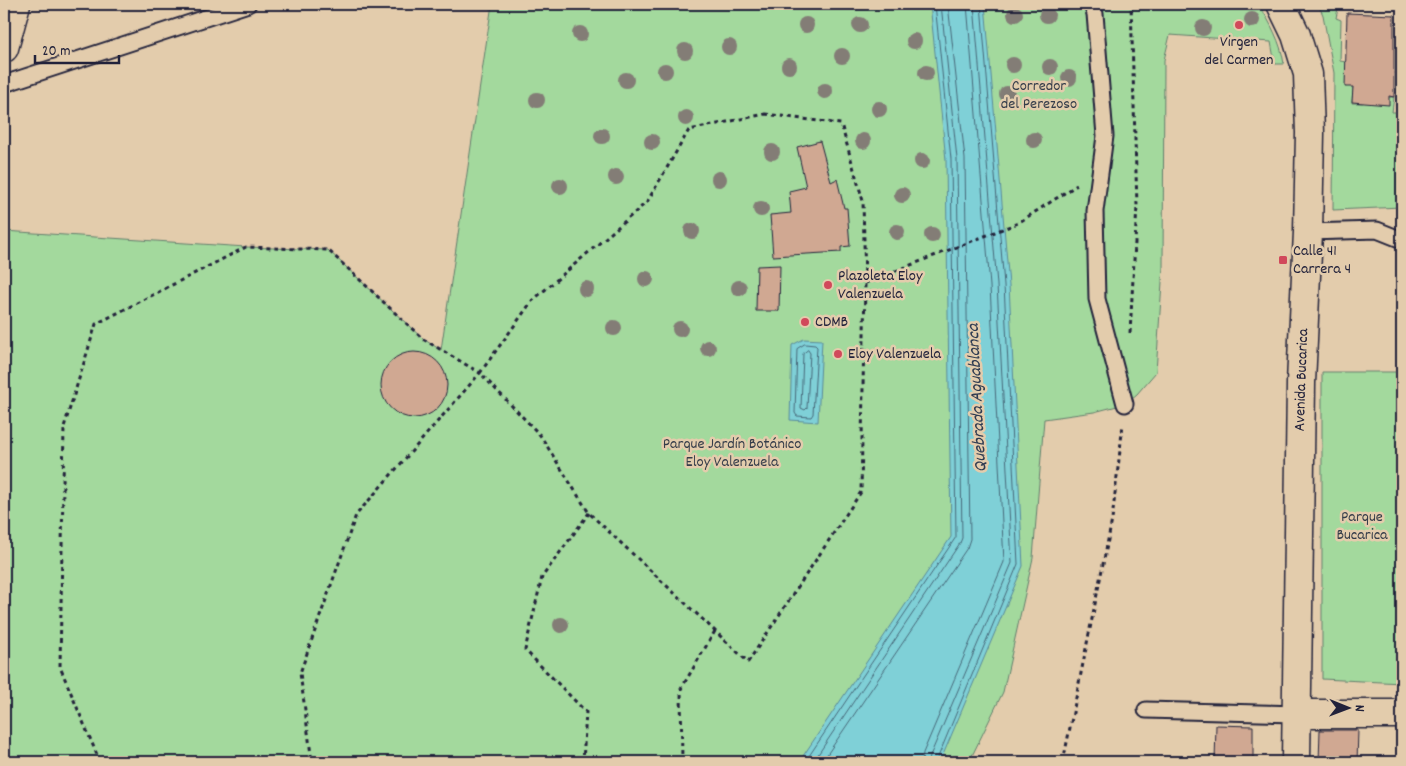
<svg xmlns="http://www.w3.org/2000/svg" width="1406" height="766" font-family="Dekko,sans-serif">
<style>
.green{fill:#a3d99d;stroke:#627e6c}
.water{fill:#7fd0d7;stroke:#5a8a99}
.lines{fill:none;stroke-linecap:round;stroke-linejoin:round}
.shore{stroke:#476879;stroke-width:1}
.building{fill:#d0a892;stroke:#22223b}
.lane-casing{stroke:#22223b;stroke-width:19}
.street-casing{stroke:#22223b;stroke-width:31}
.secondary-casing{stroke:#22223b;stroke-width:31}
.path{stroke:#22223b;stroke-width:3;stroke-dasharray:4 4;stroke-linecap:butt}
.lane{stroke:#e3ccac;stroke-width:15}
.street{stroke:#e3ccac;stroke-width:28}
.secondary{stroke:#e3ccac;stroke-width:28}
.tree{fill:#837d76}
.poi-dot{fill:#d1495b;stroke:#e3ccac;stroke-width:2}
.labels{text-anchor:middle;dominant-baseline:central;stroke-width:5;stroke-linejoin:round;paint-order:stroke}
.poi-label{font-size:16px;fill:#22223b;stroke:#e3ccac;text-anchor:start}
.park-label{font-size:16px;fill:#353d4a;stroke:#e3ccac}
.street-label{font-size:16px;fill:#22223b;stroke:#e3ccac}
.water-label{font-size:18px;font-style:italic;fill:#303c52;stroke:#e3ccac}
</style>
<rect width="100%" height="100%" fill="#e3ccac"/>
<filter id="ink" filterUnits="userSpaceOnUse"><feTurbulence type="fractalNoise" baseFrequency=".02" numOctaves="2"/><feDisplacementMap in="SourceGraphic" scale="10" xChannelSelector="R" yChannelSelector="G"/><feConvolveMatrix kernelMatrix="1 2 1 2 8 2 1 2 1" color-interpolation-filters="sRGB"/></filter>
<g filter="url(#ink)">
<!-- green -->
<path class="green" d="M492,4H1259C1270,23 1281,42 1284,64H1275L1271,42L1170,35L1164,60L1163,267L1156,372L1137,394L1125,404L1094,412L1044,419L1033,558L1003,692L969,762H4V231L246,247L328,250L423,339L441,350Z
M1318,4H1339L1336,18L1341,20L1340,61L1346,62L1353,87L1352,103H1363L1364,98L1394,97L1392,112H1402V207L1333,210L1334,73L1323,15Z
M1322,372H1402V683L1322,679Z"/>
<!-- water -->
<path class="water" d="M930,4H985L1009,285L1023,566L940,762H799L951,537L946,160Z
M804,339L822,340L818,422L790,420L792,345Z"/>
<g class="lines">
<!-- shore -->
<path class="shore" d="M805,344L815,345L817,347L813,414L811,417L797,416L795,413L797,349Z
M808,350L810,353L807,408L805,410L801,408L803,354Z
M805,762L956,537L951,159L935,4
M813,762L960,543L962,538L957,159L941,4
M822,762L967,548L970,539L965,159L948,4
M922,762L923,753L1004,562L990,286L967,4
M929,762L930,756L1012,563L997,285L974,4
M936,762L1018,564L1004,285L981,4"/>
</g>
<!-- building -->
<path class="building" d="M1347,13L1394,15V97L1389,96V105L1352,102L1353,87H1345Z
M820,141L831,182L837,179L844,208H847L850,246L841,247V252L773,256L770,215L791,213L789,191L806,187L797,147Z
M780,265L779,311H756L757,266Z
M381 385a33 33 0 1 1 66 0a33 33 0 1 1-66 0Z
M1216,725L1253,726V762H1215Z
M1320,730H1358L1357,762H1319Z"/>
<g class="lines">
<defs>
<path id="lane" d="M1092,4L1095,14L1105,136L1095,211L1097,299L1125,404
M4,84L248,4
M1308,232L1377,230L1402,240
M1146,710L1297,714"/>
<path id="street" d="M1297,714H1402"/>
<path id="secondary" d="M1281,4L1296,35L1308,74L1310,133L1308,232L1301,383L1296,762
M4,48L16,4"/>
</defs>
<!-- lane casing -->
<use href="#lane" class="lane-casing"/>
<!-- street casing -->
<use href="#street" class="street-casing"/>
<!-- secondary casing -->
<use href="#secondary" class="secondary-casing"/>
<!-- path -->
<path class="path" d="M765,114L841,124L863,201L865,283L861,492L748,662L589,513L540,435L480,373L532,301L647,202L689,130Z
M865,283L1018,223L1077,185
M1130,333L1137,206L1131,4
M100,762L60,667L64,427L96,324L246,247L328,250L423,339L480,373L356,515L300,673L312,762
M583,762L586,712L525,650L542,577L589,513
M682,762L681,689L715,631
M1063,762L1112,520L1123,424"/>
<!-- lane -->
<use href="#lane" class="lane"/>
<!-- street -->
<use href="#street" class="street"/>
<!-- secondary -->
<use href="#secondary" class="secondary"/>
</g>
<!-- trees -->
<g class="tree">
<circle cx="1015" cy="14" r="8"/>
<circle cx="1047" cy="15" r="8"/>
<circle cx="1252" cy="20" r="8"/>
<circle cx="806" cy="25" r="8"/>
<circle cx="860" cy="25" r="8"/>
<circle cx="1203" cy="28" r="8"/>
<circle cx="580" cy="34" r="8"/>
<circle cx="914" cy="41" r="8"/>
<circle cx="729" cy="47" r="8"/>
<circle cx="685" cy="51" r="8"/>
<circle cx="842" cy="56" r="8"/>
<circle cx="1013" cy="65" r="8"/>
<circle cx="789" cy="66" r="8"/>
<circle cx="1050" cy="67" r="8"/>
<circle cx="665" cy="71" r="8"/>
<circle cx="926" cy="73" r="8"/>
<circle cx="1069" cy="78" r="8"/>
<circle cx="626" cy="80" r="8"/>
<circle cx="825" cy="91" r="8"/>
<circle cx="1007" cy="94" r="8"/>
<circle cx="537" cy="100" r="8"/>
<circle cx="879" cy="109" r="8"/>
<circle cx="686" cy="118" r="8"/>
<circle cx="602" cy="136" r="8"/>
<circle cx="1034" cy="140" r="8"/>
<circle cx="863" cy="141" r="8"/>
<circle cx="652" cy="142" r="8"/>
<circle cx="772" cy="152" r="8"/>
<circle cx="922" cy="161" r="8"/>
<circle cx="616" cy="177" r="8"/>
<circle cx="719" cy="179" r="8"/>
<circle cx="560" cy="186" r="8"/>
<circle cx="902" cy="195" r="8"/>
<circle cx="761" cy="209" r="8"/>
<circle cx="692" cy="231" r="8"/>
<circle cx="897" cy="232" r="8"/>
<circle cx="932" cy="235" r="8"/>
<circle cx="646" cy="279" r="8"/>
<circle cx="739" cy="288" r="8"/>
<circle cx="586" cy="289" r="8"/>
<circle cx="614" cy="328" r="8"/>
<circle cx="680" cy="329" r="8"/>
<circle cx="708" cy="348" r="8"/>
<circle cx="561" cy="625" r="8"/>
</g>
</g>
<!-- markers -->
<g class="poi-dot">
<circle cx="1239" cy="25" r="5"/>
<rect x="1278" y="255" width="10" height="10" rx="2.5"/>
<circle cx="828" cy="285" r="5"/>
<circle cx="805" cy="322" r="5"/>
<circle cx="838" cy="354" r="5"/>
</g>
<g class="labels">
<!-- poi labels -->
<g class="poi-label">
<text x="1239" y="42" text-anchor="middle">Virgen<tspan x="1239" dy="18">del Carmen</tspan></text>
<text x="1293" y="251">Calle 41<tspan x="1293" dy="18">Carrera 4</tspan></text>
<text x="838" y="276">Plazoleta Eloy<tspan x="838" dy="18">Valenzuela</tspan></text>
<text x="815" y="322">CDMB</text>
<text x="848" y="354">Eloy Valenzuela</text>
</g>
<!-- park labels -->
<g class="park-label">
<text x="1039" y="86">Corredor<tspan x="1039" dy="18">del Perezoso</tspan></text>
<text x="732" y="444">Parque Jardín Botánico<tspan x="732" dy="18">Eloy Valenzuela</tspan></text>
<text x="1362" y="517">Parque<tspan x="1362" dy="18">Bucarica</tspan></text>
</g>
<!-- street labels -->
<g class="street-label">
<text transform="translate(1302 380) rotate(-88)">Avenida Bucarica</text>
</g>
<!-- water labels -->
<g class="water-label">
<text transform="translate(978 398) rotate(-93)">Quebrada Aguablanca</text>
</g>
</g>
<!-- margin -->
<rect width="1406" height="766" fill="none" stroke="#e3ccac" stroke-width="20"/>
<rect x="10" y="10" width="1386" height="746" fill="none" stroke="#22223b" stroke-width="2" filter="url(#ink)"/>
<!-- north arrow -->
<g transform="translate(1348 708) rotate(91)" stroke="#e3ccac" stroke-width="4" paint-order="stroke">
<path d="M0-4L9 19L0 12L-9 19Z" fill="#22223b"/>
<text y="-8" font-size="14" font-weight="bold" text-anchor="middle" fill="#22223b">N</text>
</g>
<!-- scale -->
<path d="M35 55v8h84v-8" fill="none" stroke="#22223b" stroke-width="2.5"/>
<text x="42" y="55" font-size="15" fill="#22223b" stroke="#e3ccac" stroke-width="4" paint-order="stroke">20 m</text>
</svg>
